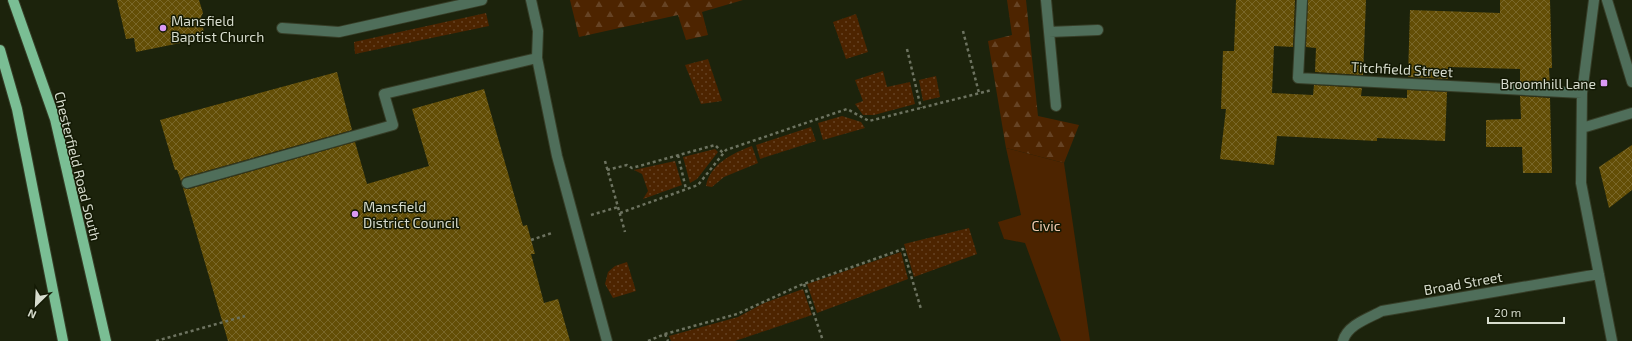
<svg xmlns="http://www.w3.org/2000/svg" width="1632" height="341" font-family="'Exo 2',sans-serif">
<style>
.grass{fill:url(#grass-dots)}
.forest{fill:url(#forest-firs)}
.park{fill:#4d2400}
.building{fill:url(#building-cross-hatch)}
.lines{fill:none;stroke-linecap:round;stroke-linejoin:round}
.minor-casing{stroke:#363d27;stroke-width:12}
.major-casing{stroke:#363d27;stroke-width:12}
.path{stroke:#6d7360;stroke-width:2.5;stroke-dasharray:3 3;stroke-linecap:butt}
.minor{stroke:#4f6e5a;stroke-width:10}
.major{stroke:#7abe94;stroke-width:10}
.poi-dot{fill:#db99f5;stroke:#131904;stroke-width:1.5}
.labels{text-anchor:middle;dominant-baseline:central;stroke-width:3;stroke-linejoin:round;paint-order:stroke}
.poi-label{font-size:14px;fill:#d7dcce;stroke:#131904;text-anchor:start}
.street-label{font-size:14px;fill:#d7dcce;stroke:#131904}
.park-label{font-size:14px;fill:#f2ccb2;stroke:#131904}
</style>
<defs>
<pattern id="grass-dots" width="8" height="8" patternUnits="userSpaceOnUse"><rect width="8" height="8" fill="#4d2400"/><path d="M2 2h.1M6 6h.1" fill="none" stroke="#664324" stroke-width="1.8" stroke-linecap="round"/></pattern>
<pattern id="forest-firs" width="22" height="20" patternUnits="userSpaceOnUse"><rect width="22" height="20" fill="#4d2400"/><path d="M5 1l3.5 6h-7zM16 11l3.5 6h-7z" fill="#664324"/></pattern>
<pattern id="building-cross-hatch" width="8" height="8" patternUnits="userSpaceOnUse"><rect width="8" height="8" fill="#634e06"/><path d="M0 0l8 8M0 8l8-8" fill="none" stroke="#796729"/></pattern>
</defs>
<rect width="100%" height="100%" fill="#1c230c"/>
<!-- grass -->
<path class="grass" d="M486,13L489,26L355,54L354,42Z
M856,14L868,52L846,59L833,22Z
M708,59L722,101L701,104L685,65Z
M883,71L887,87L910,82L915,104L874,115H863L855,104L863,101L855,80Z
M936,76L940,97L923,101L919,80Z
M842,116L861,122L865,128L823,140L818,123Z
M811,127L816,141L760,159L756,145Z
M752,146L758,163L724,177L712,187L706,186C710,164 733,153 752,146Z
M715,149L718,152L697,179L690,183L683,157Z
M675,161L682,185L643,199L648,191L642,174L634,170Z
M969,228L977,254L914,277L904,244Z
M901,252L908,279L817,313L807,284Z
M627,262L636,291L613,298L605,284L608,272L615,266Z
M803,289L812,315L735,341H671L669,336L738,317L764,303Z"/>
<!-- forest -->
<path class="forest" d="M570,0H743L702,12L708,35L686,40L678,15L579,37Z
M1007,0H1026L1038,116L1079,125L1064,163L1006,148L988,41L1012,35Z"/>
<!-- park -->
<path class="park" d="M1006,148L1064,163L1090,341H1061L1025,243L1004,239L998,222L1021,215Z"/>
<!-- building -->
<path class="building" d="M117,0H199L203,13L201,17L205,38L136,52L134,38L126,39Z
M1236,0H1295L1293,47L1274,46L1272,93L1313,95L1314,85L1362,88L1361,96L1407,98V90L1447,92L1445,141L1377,138V141L1277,136L1274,165L1220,159L1226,109H1221L1223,51H1234Z
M1308,0H1366L1363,75L1315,72L1316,48L1306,47Z
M1500,0H1550L1552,68H1549L1550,85L1520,83V69L1448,67V79L1408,77L1410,10L1500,13Z
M337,72L352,130L185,177L181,181L177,170H175L160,120Z
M484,89L523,226L527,225L535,254H531L544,303L558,299L570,341H228L183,188L189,189L355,142L367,184L429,166L412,109Z
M1520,96L1550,98L1552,173H1523L1522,147H1486V120L1521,119Z
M1632,145V190L1609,208L1599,167Z"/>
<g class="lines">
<defs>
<path id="minor" d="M531,0L538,31L537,58L557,156L607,341
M1046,0L1056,106
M1302,0L1298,78L1582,93
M1594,0L1582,93L1581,183L1612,341
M1607,0L1632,82
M282,28L339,32L482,0
M1049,32L1098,30
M1582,128L1632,113
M187,183L393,125L384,94L537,58
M1343,341C1347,325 1369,318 1382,311L1599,274"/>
<path id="major" d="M13,0L55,119L106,341
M0,50L17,109L63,341"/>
</defs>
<!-- minor casing -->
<use href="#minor" class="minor-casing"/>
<!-- major casing -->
<use href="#major" class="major-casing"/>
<!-- path -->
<path class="path" d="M963,31L979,93
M907,49L921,108
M678,155L686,189
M605,161L625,232
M607,170L627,165L632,168L715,145L723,153
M620,213L698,185L726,150L847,109L869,121L992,90
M591,215L618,207
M531,240L552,233
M804,284L823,341
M665,334L668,341
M156,341L245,316
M648,341L665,334L737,314L798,286L903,249L921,309"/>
<!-- minor -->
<use href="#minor" class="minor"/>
<!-- major -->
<use href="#major" class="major"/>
</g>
<!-- markers -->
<g class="poi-dot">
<circle cx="163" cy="28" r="4"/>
<rect x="1600" y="79" width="8" height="8" rx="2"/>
<circle cx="355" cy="214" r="4"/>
</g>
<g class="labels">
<!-- poi labels -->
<g class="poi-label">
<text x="171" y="20">Mansfield<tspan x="171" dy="16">Baptist Church</tspan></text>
<text x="1596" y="83" text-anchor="end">Broomhill Lane</text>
<text x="363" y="206">Mansfield<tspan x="363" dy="16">District Council</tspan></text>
</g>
<!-- street labels -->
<g class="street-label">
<text transform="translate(1402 69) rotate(3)">Titchfield Street</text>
<text transform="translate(78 166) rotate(76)">Chesterfield Road South</text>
<text transform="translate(1463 283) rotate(-10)">Broad Street</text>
</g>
<!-- park labels -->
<g class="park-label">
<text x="1046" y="225">Civic</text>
</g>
</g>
<!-- north arrow -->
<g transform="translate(36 305) rotate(204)" stroke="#131904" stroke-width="3" paint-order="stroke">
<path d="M0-3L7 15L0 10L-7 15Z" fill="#d7dcce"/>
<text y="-6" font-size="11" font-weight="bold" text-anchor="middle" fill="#d7dcce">N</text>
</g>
<!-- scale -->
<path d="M1488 317v6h76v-6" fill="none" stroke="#d7dcce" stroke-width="2"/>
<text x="1494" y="317" font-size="12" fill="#d7dcce" stroke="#131904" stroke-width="3" paint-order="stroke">20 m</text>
</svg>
